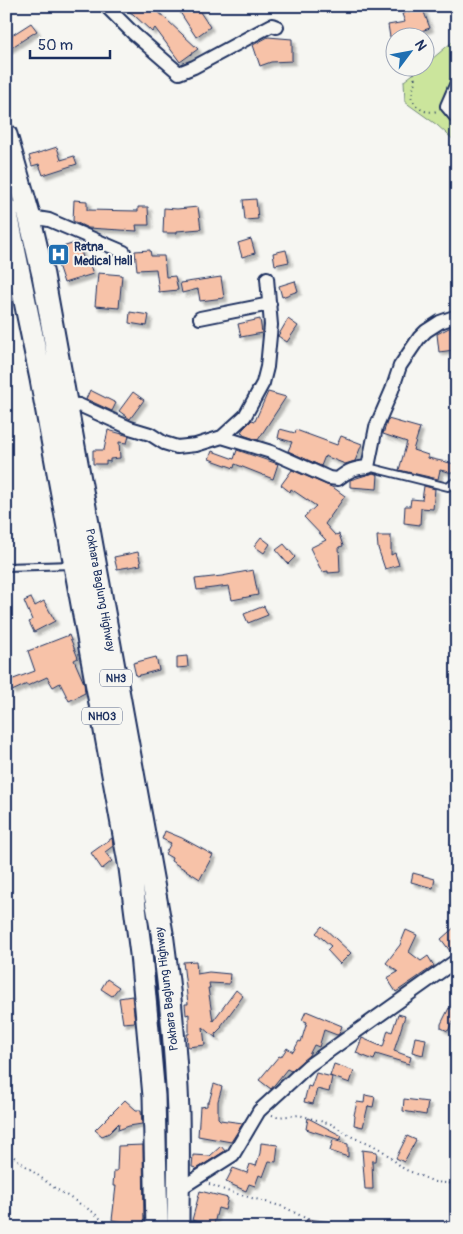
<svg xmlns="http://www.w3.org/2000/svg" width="463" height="1234" font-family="Pangolin,sans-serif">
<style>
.green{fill:#cbe59c;stroke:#738a7d}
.building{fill:#f7c2a8;stroke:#1b2f5e;filter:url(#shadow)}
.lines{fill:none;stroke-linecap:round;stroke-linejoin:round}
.lane-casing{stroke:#1b2f5e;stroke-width:10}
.street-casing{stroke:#1b2f5e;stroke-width:16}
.highway-casing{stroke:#1b2f5e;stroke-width:25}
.path{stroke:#1b2f5e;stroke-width:2;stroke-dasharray:1 4;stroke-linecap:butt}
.lane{stroke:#f6f6f2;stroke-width:6}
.street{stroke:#f6f6f2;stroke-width:12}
.highway{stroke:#f6f6f2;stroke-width:21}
.labels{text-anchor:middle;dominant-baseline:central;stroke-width:4;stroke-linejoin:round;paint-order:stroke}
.shield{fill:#f6f6f2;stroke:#5d6b8a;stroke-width:1}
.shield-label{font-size:11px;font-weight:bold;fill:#1b2f5e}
.poi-label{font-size:12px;font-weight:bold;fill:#1b2f5e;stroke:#f6f6f2;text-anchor:start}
.street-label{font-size:12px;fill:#1b2f5e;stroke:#f6f6f2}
</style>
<defs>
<filter id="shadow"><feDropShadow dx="3.5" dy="3.5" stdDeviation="1" flood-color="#0004"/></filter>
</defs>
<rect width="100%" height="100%" fill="#f6f6f2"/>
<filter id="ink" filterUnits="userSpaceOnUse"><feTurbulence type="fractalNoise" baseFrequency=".02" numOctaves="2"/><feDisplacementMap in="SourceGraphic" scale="10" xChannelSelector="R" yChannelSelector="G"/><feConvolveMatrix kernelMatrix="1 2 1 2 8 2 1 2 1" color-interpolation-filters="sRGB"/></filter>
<g filter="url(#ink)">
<!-- green -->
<path class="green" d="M457,38V79L446,115L457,127V143L437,125L405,102L404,81L421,68H426V64Z"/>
<!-- building -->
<path class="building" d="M121,6H152L198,49L180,62L155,28L152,32L133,14Z
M176,6H196L210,27L196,37Z
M422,7L430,28L409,35L390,37L388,25L405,22L402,14Z
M31,23L37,31L6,51V39Z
M268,37L292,39V61L271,62L260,66L253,45Z
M57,147L61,160L74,156L77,164L43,175L39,164L32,166L29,156Z
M256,199L258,219L245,220L243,200Z
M74,200L87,201V210L138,211V207H148L149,225H136L137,231L88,228L73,221Z
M198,207L201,229L177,231V233H163L164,208L177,209Z
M251,239L255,253L242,257L238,243Z
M78,242L86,267L90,265L93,274L64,283L53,250Z
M150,250L151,256H164L166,277L175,276L178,290L159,292L156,269L137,270L135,251Z
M286,250L289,262L275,265L273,253Z
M98,273L122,275L119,308L95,306Z
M221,277L224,298L200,301L198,289L182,293L180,283Z
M295,281L298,291L282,297L279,286Z
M130,312L149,315L147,326L129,323Z
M260,319L262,333L241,337L238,324Z
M288,319L298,326L287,342L278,336Z
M451,327L454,350L439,352L437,334Z
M90,390L116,403L112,411L86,399Z
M133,392L144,400L130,419L119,411Z
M268,392L286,397L258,440L243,435V433L241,432L243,429L252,420L255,421Z
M388,419L420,428L413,450L428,455V458L455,464L453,473L440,470L438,479L399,470L407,442L383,434Z
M280,429L295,433L296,430L337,445L341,436L362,444L355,461L345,464L325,456L321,466L288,451L292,442L278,438Z
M108,430L129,436L127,443L119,442L120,458L110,459V462L106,461V464H93V450H104Z
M237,450L278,464L273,479L235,464L234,468L209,459L212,451L234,459Z
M292,470L334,488L345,496L325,524L335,535L339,534L343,546L339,547L340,572L328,573V571L322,572L310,548L326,540L304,517L316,506L291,489L290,492L281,485Z
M373,473L378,475L377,489L350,487V480Z
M424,486L435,489L433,509L421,508L420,525L404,523L405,506H410L411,499L422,500Z
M377,536H391V555L395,553L399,565L385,569L378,548Z
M261,537L270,544L264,553L254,546Z
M284,544L295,557L288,564L276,550Z
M138,552L141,565L117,569L114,557Z
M253,570L258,595L232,600L229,586L197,590L195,579L222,576Z
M31,598L35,606L44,601L55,621L34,632L29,622L32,620L24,601Z
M264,606L268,615L248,623L244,614Z
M69,635L78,658L74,660L84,683L85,693L69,701L60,683L53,687L47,677L27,686V684L12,691L8,681L35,671L28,651Z
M187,656L188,667L177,668V657Z
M156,657L159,670L136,676L133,663Z
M165,831L182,838L213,855L200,879L171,861L172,858L165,854L171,843L162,839Z
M112,838L113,846L105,852L112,861L102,869L91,853Z
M413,873L435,879L433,888L411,882Z
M457,925V945L450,951L441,939Z
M322,926L351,953L340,964L327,950L331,946L316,933Z
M406,930L417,935L409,952L421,961L428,956L434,966L396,992L387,978L398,972L386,963L400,945Z
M196,961L197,974L209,972L230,974L229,984L209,983L210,988H208L213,1021L236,990L243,996L221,1026L222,1027L215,1034L216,1038L203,1027L205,1045L188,1047L187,1034H189V1014L186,1015L185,1004H188L183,962Z
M107,979L119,987L112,996L101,989Z
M132,996L135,1022L123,1023L119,998Z
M449,1008L457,1011V1014L448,1031L441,1028V1024Z
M306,1011L342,1026L339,1034L337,1035L324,1030L319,1047L314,1045L309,1055L291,1071L287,1069L271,1089L259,1080L279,1056L281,1057L287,1048L293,1052L299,1041L301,1042L307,1022L302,1020Z
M398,1014L405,1016L394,1051L411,1057L409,1064L376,1054L374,1060L356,1053L362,1038L383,1047L388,1030L392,1032Z
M415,1037L426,1039L423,1055L412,1052Z
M334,1064L354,1071L350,1083L330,1076Z
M316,1073L332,1077L329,1092L317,1089L313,1104L304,1102L308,1086L311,1087Z
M214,1084L222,1087L218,1101V1118L220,1120L243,1123L231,1142L198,1136L200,1107L207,1106V1102H209Z
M365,1095L375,1097L373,1107L368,1106L363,1127L354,1125L355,1116L354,1115L357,1102L364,1103Z
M404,1099L428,1102L426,1115L403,1111Z
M125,1100L136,1110H141L142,1124L129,1126L118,1130L119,1123L109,1133L102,1136L95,1130Z
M308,1118L342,1136L340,1140L306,1129Z
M407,1136L416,1140L404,1162L396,1158Z
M333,1140L348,1144V1157L330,1151Z
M261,1143L278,1145L276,1162L269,1161L263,1177L259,1175L255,1186L249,1184L246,1191L226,1182L233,1168L247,1173L250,1164L256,1166L260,1153Z
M143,1145L144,1225L112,1220L116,1186H113L114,1171H117L118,1146Z
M221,1146L225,1151L195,1170L196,1168L192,1167L193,1155L210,1156Z
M362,1150L377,1152L376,1161H372L373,1189H365Z
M200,1191L228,1198L225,1210L218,1208L213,1228H199L200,1222L192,1220Z
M307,1219L333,1222L332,1228H304Z"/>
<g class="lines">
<defs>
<path id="lane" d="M368,467L448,487L454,482H457
M6,567L73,565"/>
<path id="street" d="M106,6L134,34L179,73L194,67L272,25L277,27
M457,83L447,106L457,118
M30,219L37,218L49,220L124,252
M200,318L270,304
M67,404L79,405L130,428L150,434L164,443L177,447L196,445L222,437L271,452L329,478L338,479C348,470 356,468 368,467L376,427L392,390L400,366L419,338L426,331L440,322L457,316
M222,437L245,416L263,383L267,367L271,325L267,278
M178,1190L233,1155L259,1111L308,1066L457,960"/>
<path id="highway" d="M6,135L29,215L43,275L162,933C170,992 176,1052 178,1112C179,1151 178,1189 178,1228
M6,209L41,379L130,868L141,954L154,1096L157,1228"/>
</defs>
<!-- lane casing -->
<use href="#lane" class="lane-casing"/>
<!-- street casing -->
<use href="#street" class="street-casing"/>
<!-- highway casing -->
<use href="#highway" class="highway-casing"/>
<!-- path -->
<path class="path" d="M403,31L405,38
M413,68L415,81L411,97C417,109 424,114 438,111
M272,1115L277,1117L299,1115L331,1124L354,1138L369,1143L383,1151L404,1169L435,1182L457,1184
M6,1151L56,1189L93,1212L111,1228
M209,1184L227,1191L284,1207L311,1221L326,1226"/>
<!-- lane -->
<use href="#lane" class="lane"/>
<!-- street -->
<use href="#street" class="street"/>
<!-- highway -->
<use href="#highway" class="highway"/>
</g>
</g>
<!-- icons -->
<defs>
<symbol id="hospital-square" viewBox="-11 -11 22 22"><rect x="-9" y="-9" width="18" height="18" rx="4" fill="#1f6fb2" stroke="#f6f6f2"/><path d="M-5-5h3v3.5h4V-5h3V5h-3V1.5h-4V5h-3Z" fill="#fff"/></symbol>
</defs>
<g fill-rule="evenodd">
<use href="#hospital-square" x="46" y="242" width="25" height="25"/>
</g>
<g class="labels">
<!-- shield labels -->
<g class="shield">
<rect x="100" y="669.5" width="32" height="17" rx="4"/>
<rect x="82" y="707.5" width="40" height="17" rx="4"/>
</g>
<g class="shield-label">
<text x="116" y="678">NH3</text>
<text x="102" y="716">NH03</text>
</g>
<!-- poi labels -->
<g class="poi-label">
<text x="74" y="247">Ratna<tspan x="74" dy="14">Medical Hall</tspan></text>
</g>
<!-- street labels -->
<g class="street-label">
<text transform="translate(100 590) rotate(80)">Pokhara Baglung Highway</text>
<text transform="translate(167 989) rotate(-97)">Pokhara Baglung Highway</text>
</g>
</g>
<!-- margin -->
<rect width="463" height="1234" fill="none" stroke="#f6f6f2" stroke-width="25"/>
<rect x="12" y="12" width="438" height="1209" fill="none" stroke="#1b2f5e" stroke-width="2" filter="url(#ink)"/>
<!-- north arrow -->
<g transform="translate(410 52) rotate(58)"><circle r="24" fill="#f6f6f2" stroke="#9ea6b7"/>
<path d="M0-4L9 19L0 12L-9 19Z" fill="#1f6fb2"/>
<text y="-8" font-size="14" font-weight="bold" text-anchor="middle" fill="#1b2f5e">N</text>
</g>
<!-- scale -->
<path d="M30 50v8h80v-8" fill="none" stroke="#1b2f5e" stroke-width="2.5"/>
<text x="38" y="50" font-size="15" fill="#1b2f5e" stroke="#f6f6f2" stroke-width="4" paint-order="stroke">50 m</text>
</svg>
